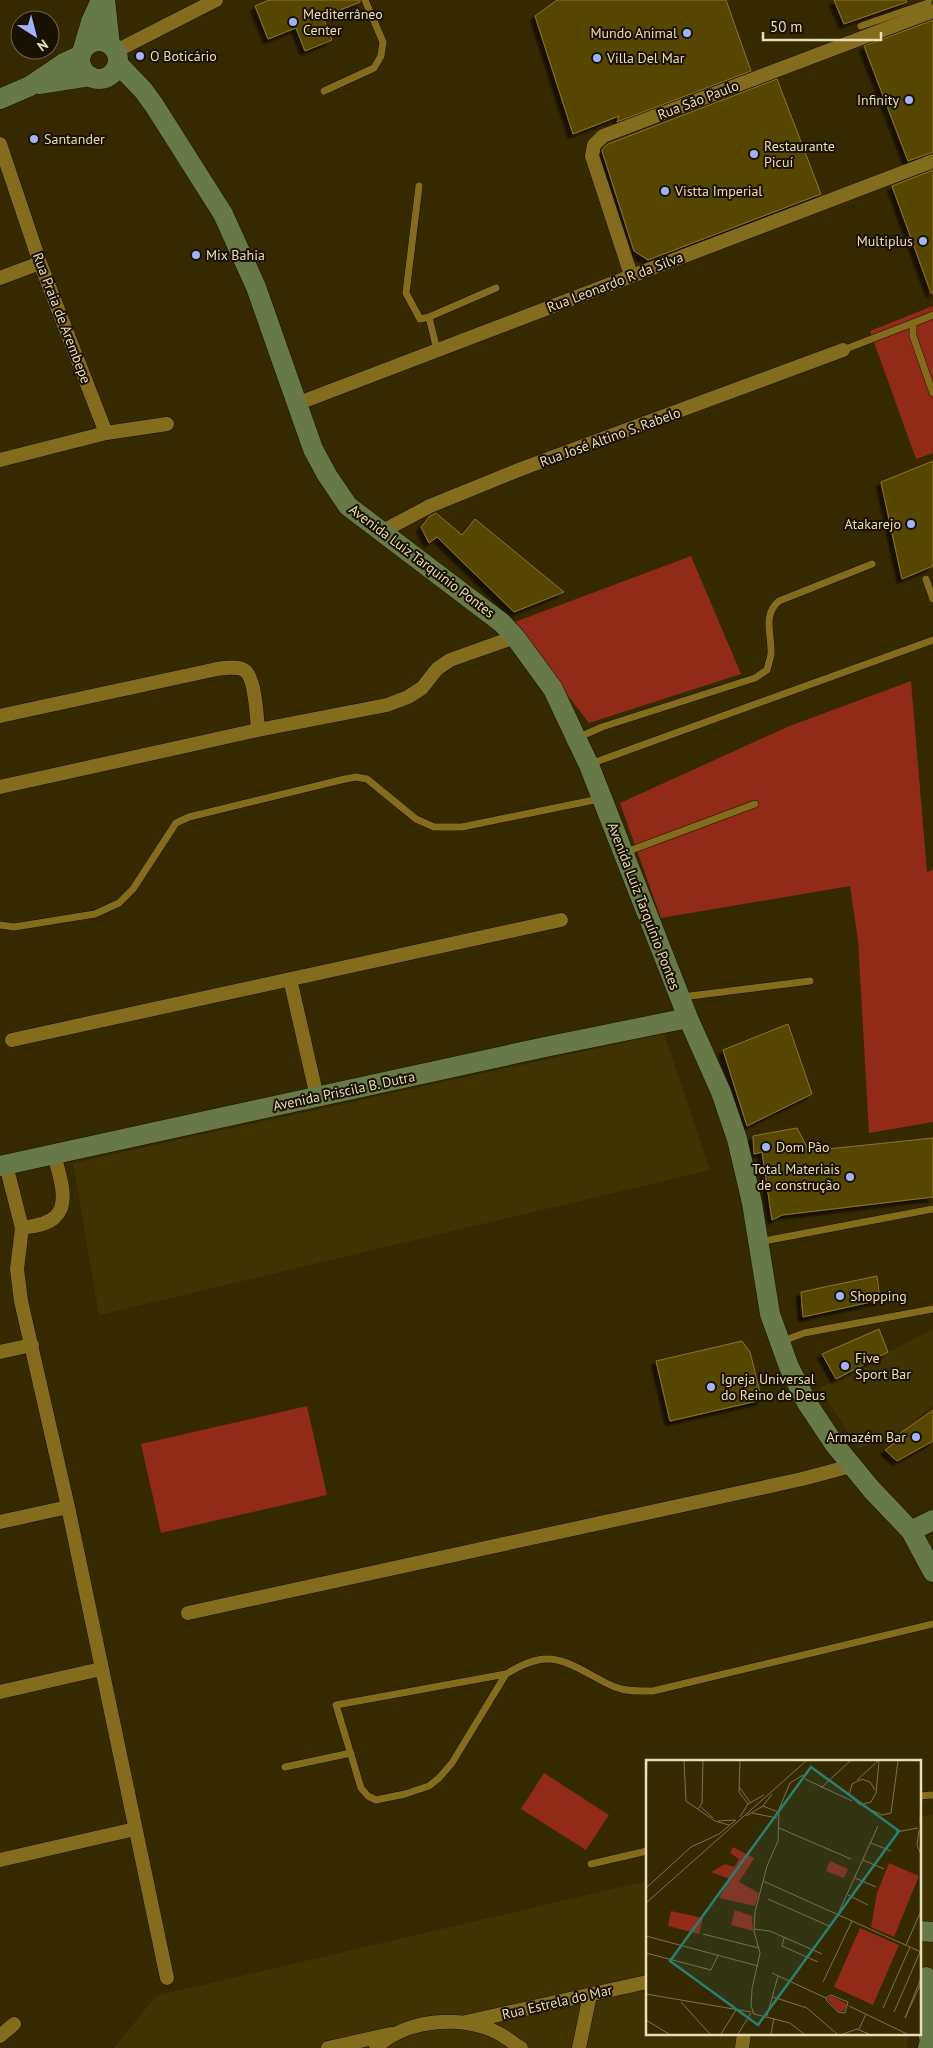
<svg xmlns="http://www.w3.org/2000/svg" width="933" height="2048" font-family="'PT Sans',sans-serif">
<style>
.built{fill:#403302}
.green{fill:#912b18}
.building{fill:#574605;stroke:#8c7528;filter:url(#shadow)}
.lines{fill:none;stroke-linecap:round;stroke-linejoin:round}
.lane-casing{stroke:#191200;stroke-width:8}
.street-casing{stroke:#191200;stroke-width:15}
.secondary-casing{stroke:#191200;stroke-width:21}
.lane{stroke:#836d1d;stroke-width:7}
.street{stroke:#836d1d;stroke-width:14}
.secondary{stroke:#677947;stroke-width:20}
.poi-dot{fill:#a0b3fd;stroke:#191200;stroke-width:2}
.labels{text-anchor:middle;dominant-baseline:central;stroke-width:4;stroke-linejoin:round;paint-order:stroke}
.poi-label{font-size:14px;fill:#e9deba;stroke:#191200;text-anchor:start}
.street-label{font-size:14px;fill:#e9deba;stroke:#191200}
.inset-road{fill:none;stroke:#7d714a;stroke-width:1}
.view{fill:#258076;fill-opacity:0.15;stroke:#258076;stroke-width:2.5}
.inset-edge{fill:none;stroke:#e9deba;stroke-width:2.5}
</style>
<defs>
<filter id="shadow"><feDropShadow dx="-4.5" dy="4.5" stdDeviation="1" flood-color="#0009"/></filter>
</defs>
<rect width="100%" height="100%" fill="#352900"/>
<!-- built -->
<path class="built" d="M664,1034L710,1170L99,1315L73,1163Z
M933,1329V1405L903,1431L858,1449L820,1388Z
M933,1814V1979L919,2008V1818Z
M647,1881V2034H909L906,2048H114L156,1996Z"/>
<!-- green -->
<path class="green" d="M933,306V453L916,459L870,331Z
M691,556L741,674L589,723L512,623Z
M911,681L927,872L933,870V1122L869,1133L858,940L850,886L661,918L620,803L787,727Z
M307,1406L327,1495L161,1533L141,1444Z
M544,1773L609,1815L586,1850L521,1809Z"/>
<!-- building -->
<path class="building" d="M269,0H360V2L323,17L332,40L305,51L296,28L268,39L255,6Z
M557,0H726L751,71L617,122L619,116L573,134L535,16Z
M834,0H906L907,2L844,24Z
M933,20V152L908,161L864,46Z
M777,79L821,194L648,260L634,251L602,151L604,147L608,144Z
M933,170V293H931L892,186Z
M933,461V566L902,579L881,482Z
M436,513L462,535L475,519L564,592L514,612L437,537L429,543L421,527L430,516Z
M788,1024L812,1094L747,1126L723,1050Z
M797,1128L809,1151L933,1138V1197L782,1215L772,1220L762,1152L754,1154L753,1136Z
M877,1276L880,1300L803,1317L801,1292Z
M879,1329L888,1352L836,1379L822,1354Z
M742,1341L750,1352L762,1400L670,1421L656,1361Z
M933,1410V1441L897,1461L885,1450L900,1439L896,1436Z"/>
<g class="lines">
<defs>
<path id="lane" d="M861,26L928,3L929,0
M324,91L374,68L381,56L383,42L365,0
M419,186L406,293L420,319L429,317
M933,315L913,323V336L933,393
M437,350L429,317L496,288
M843,350L913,323
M926,579L933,599
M577,738L602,727L755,678L767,670C768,665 770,660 771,654C772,635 762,615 779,601L872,564
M590,764L933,640
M626,852L755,804
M0,925L14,927L95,914L119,903L133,889L176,823L189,817L345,779L356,777L367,779L416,819L434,827H462L599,799
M682,997L810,981
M759,1242L933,1209
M783,1341L804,1333L933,1309
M506,1674L452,1763L439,1778L429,1786L405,1794L376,1800L368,1796L361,1788L336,1705L506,1674C516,1668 527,1662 538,1660C566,1654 591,1678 615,1687C627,1692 641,1691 653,1691L933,1624
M285,1767L351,1753
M919,1796L933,1795
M591,1864L647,1851"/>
<path id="street" d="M116,51L216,0
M0,144L40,263L106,433
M631,275L592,156L594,145L603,136L933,11
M0,278L40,263
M299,403L933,161
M0,460L106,433L167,424
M381,532L430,506L521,469L843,350
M0,716L217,669C226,668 236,666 244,670C255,676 257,717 258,730
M0,787L258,730L387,705L408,697L422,688L437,669L450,660L515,637
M290,979L317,1097
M12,1040L561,920
M6,1165L22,1228L17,1269L21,1301L68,1507L167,1978
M22,1228C33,1226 47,1225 55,1217C71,1203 58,1172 54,1154
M0,1352L32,1345
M0,1522L68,1507
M188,1613L802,1479L851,1466
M0,1692L101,1669
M0,1860L135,1829
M466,2022L647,1982
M0,2036L14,2024
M328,2048L391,2034
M376,2048C404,2019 464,2014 498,2033C506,2037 513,2043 521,2048
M579,2048L590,1995
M742,2048L744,2034"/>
<path id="secondary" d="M105,0L110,45
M80 60a19 19 0 1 1 38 0a19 19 0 1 1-38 0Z
M83,49L91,22L101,0
M118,64L143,90L154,105L223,214L256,287L313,449L327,475L348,506L502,623L515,637L553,689L576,738L589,765L688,1018L721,1092L737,1139L752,1203L770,1314L789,1367L807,1403L835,1445L872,1490L911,1531L933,1572
M39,84L90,76
M0,99L30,86L64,63L81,55
M0,1166L545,1047L688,1018
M911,1531L933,1520
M919,1931L933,1932
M926,1977L924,2015L930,2041L928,2048"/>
</defs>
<!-- lane casing -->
<use href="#lane" class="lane-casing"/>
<!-- street casing -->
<use href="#street" class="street-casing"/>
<!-- secondary casing -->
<use href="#secondary" class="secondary-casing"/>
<!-- lane -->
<use href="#lane" class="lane"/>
<!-- street -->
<use href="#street" class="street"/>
<!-- secondary -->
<use href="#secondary" class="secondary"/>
</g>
<!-- markers -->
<g class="poi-dot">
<circle cx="293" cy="22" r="5"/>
<circle cx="687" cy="33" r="5"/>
<circle cx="140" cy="56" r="5"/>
<circle cx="597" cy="58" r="5"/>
<circle cx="909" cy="100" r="5"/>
<circle cx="34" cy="139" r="5"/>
<circle cx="754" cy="154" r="5"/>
<circle cx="665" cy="191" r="5"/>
<circle cx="923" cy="241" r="5"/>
<circle cx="196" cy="255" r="5"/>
<circle cx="911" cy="524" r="5"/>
<circle cx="766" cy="1147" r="5"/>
<circle cx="850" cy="1177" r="5"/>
<circle cx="840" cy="1296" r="5"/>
<circle cx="845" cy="1366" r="5"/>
<circle cx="711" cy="1387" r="5"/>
<circle cx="916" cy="1437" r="5"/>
</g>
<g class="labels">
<!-- poi labels -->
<g class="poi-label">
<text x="303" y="14">Mediterrâneo<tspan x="303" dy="16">Center</tspan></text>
<text x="677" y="33" text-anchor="end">Mundo Animal</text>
<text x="150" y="56">O Boticário</text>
<text x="607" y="58">Villa Del Mar</text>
<text x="899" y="100" text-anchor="end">Infinity</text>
<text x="44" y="139">Santander</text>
<text x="764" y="146">Restaurante<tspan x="764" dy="16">Picuí</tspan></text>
<text x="675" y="191">Vistta Imperial</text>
<text x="913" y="241" text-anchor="end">Multiplus</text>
<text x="206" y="255">Mix Bahia</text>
<text x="901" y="524" text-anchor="end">Atakarejo</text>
<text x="776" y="1147">Dom Pão</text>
<text x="840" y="1169" text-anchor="end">Total Materiais<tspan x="840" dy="16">de construção</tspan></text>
<text x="850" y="1296">Shopping</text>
<text x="855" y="1358">Five<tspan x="855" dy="16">Sport Bar</tspan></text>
<text x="721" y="1379">Igreja Universal<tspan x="721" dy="16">do Reino de Deus</tspan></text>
<text x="906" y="1437" text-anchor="end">Armazém Bar</text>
</g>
<!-- street labels -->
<g class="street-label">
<text transform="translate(698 100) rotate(-21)">Rua São Paulo</text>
<text transform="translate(615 282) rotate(-21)">Rua Leonardo R da Silva</text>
<text transform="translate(62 318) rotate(69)">Rua Praia de Arembepe</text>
<text transform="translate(610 437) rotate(-20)">Rua José Altino S. Rabelo</text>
<text transform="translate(422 561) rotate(37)">Avenida Luiz Tarquínio Pontes</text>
<text transform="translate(644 906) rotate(69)">Avenida Luiz Tarquínio Pontes</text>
<text transform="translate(344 1091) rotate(-12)">Avenida Priscila B. Dutra</text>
<text transform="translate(557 2002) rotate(-13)">Rua Estrela do Mar</text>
</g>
</g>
<!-- overview -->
<g transform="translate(646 1760)">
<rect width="275" height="275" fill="#352900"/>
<path d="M87,87L108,98L93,122L113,133L109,146L73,138L84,119L65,112L79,104L88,107L93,99L84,93ZM184,101L202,109L198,118L180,111ZM243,103L273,116L248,177L225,167L231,133ZM89,150L106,156L107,171L85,165ZM25,151L57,158L53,174L22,166ZM214,168L253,185L227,245L188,227ZM185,236L201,244L198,251H192L181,239Z" fill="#912b18"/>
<path class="inset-road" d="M38,1L40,41L69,61L83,65M94,1L93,32L102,44M159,19L206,41M211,20L232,1M93,27L104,42M175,28L204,1M229,30L224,22L216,19L206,24L203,35L214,45L225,42L230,33L233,1M0,31L1,1M117,46L132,52M217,46L236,55L245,53L252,1M55,47L67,58M52,49L56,43L57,1M106,53L131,58M100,56L117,46L126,34M94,57L102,44L118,35M72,61L89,60M274,63L275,33M133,68L205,99M273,70L271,85L275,94M250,72L272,68M225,83L245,91M217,100L238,109M209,118L230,127M117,121L275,192M0,128L45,87L73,74L90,60M202,135L222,145M122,139L183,166M0,143L160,1M192,154L232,66M108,169L124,171L176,194M57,174L113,188M0,176L112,206M138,178L136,186L172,202M260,185L275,151M0,193L65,210L72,195M126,213L180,238M177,222L206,161M0,234L105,252M185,235L202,242L199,253L192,252L181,241L180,238ZM127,237L161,248L191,274M35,242L64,274M203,246L261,274M237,248L264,187M106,251L108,254L105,246L106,229L114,193L108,171L109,152L121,106L132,81L133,49L144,23L157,15M248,252L274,192M108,254L144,263L158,274M121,256L132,216M259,258L275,218M259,258L275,223M0,260L23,274M213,269L220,254M75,274L90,250M92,274L105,253M125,274L128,258M197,274L211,269L223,274"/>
<path class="view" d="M165,7L253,71L112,265L24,201Z"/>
<rect width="275" height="275" class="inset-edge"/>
</g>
<!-- north arrow -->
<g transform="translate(35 35) rotate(144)"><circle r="24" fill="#191200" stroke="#6c644a"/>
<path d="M0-4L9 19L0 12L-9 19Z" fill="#a0b3fd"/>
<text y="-8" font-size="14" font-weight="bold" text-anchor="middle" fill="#e9deba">N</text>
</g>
<!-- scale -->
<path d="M763 32v8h118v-8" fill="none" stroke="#e9deba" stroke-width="2.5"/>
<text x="770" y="32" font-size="15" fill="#e9deba" stroke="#191200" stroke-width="4" paint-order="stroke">50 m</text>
</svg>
